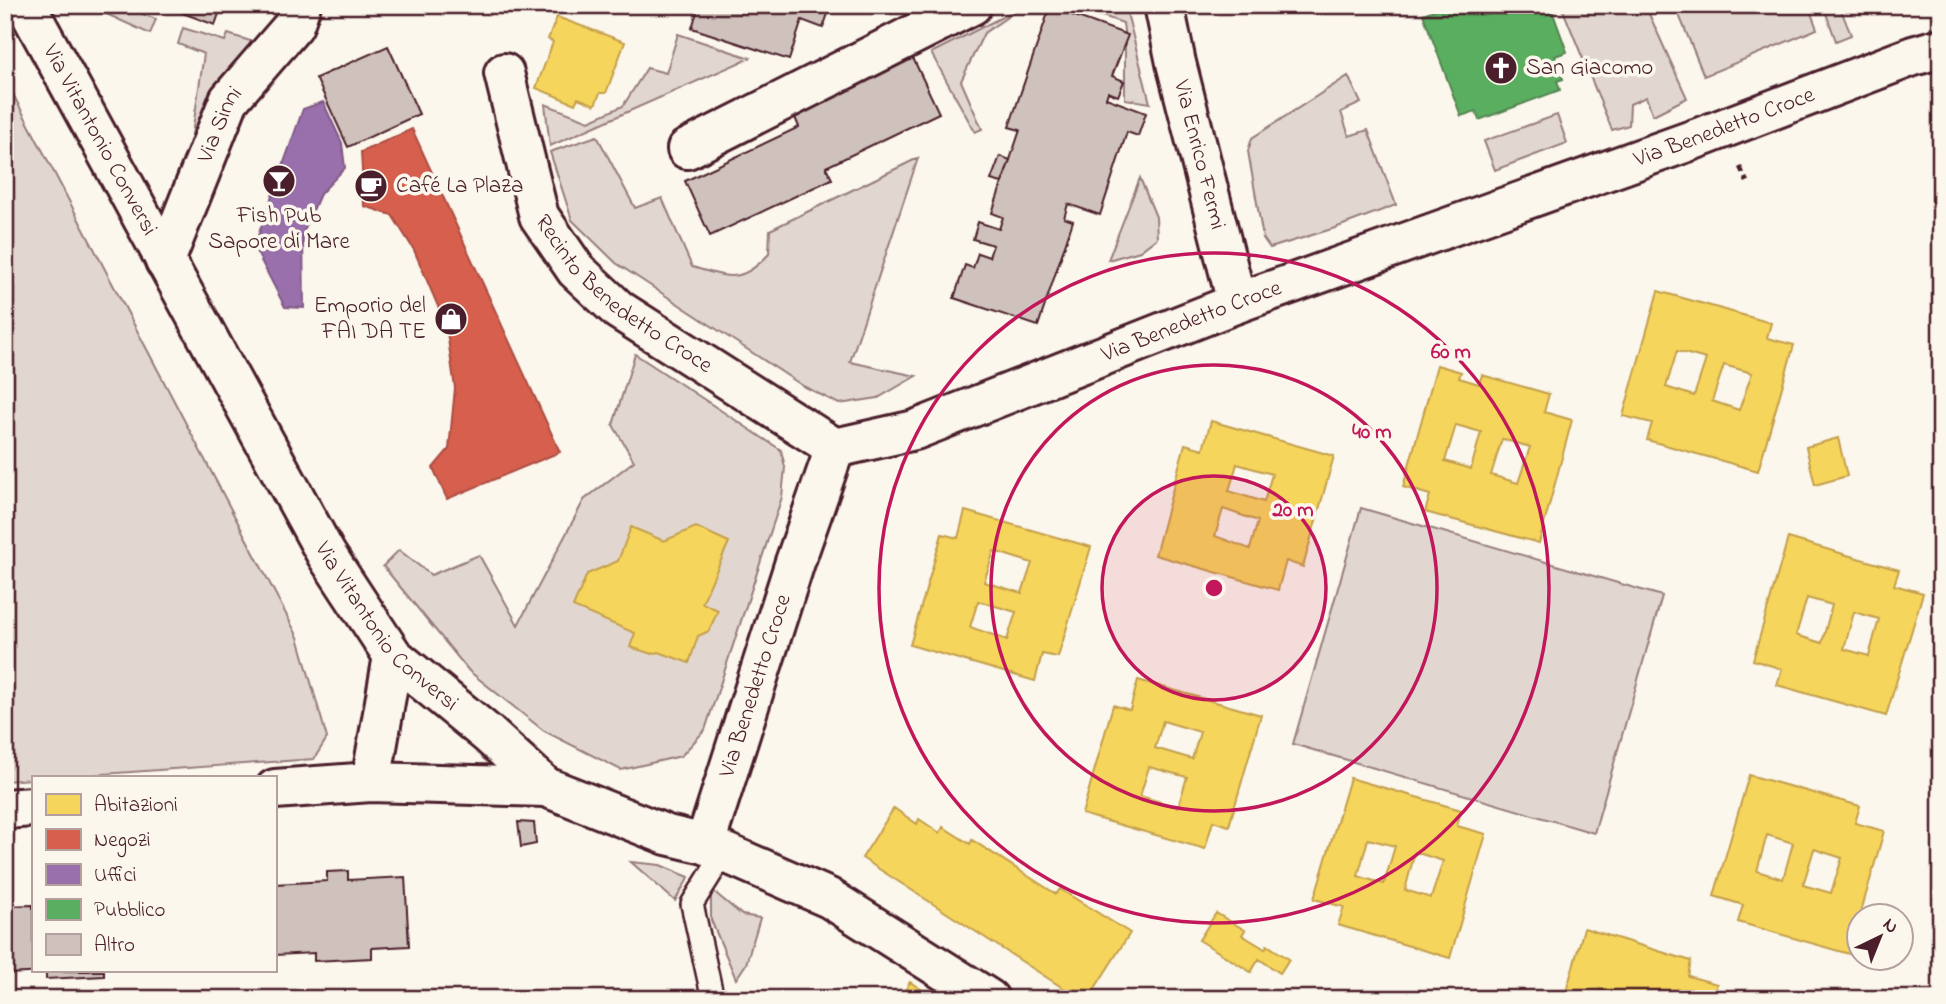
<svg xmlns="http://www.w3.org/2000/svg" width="1946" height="1004" font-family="'Indie Flower',sans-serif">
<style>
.green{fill:#e2d7d0;stroke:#967b7e;stroke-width:2}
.homes{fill:#f6d55c;stroke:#c29e4d;stroke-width:2;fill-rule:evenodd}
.shops{fill:#d6604d;stroke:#ac4c43;stroke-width:2}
.offices{fill:#9970ab;stroke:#815885;stroke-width:2}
.public{fill:#5aae61;stroke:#558351;stroke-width:2}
.building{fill:#cfc2bc;stroke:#4a1f2b;stroke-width:2}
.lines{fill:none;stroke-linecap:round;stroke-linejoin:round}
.lane-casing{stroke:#4a1f2b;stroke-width:26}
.street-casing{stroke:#4a1f2b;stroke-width:44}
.path{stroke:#4a1f2b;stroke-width:4.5;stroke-dasharray:7 5;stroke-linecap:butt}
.lane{stroke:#fbf7ec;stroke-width:21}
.street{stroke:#fbf7ec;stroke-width:38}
.ring{fill:none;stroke:#c2185b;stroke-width:3.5}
.labels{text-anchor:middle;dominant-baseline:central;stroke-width:7;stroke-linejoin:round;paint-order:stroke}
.poi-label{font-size:23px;fill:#4a1f2b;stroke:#fbf7ec;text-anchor:start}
.street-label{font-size:23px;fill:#4a1f2b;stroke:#fbf7ec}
.centre{fill:#c2185b;stroke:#fbf7ec;stroke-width:3.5}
.ring-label{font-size:21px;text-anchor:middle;font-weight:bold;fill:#c2185b;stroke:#fbf7ec;stroke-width:7;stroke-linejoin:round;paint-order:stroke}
</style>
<rect width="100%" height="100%" fill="#fbf7ec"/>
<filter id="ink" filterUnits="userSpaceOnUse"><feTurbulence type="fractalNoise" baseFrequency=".0143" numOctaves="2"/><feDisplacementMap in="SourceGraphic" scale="14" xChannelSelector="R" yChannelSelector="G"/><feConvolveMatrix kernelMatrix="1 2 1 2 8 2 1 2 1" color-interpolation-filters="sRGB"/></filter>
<g filter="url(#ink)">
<!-- green -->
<path class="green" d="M87,5H136L142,14L156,19L150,34Z
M1070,5H1125L1150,103L1125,99V40L1123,23Z
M1561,5H1645L1687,98L1653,115L1646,97L1630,104L1629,125L1612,130Z
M1675,5H1808L1817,29L1704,76Z
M1823,5H1839L1851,35L1836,41Z
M1022,7L984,33L961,81L982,129L975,132L931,53Z
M183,28L225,41L228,34L266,46L190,148L204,54L178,44Z
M678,34L750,58L550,146L545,104L589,121L623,106L647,68L666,73Z
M1348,76L1361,103L1341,112L1349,136L1368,130L1396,205L1335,228L1270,248L1263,238L1248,151L1252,138Z
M5,79L298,637L327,738L314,759L5,781Z
M1557,115L1567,143L1495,170L1484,141Z
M597,136L635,208L662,198L692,267C729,277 740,285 769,254L770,230L918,158L850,362L916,376L878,398L839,404L803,386L616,263L572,220L550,152Z
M1140,178L1156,217L1157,238L1140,251L1108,260Z
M635,354L781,450L785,467L782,497L705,730L681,756L621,770L544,731L469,671L383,566L399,550L431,575L479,555L518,625L584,500L634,461L613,425Z
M1361,508L1662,596L1594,833L1293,744Z
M631,862L660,865L689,877L675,901Z
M713,891L742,915L760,918L746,964L736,979L711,920V894Z"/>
<!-- homes -->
<path class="homes" d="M557,17L625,42L606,93H600L595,105L578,98L575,104L536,88L553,42L548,39Z
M1658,291L1771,323L1767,338L1794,345L1758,471L1647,440L1652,423L1623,416ZM1677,351L1706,359L1694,396L1666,387ZM1724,365L1752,373L1739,410L1712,401Z
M1437,365L1461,372L1459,378L1479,384L1482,375L1549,394L1544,412L1572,420L1539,543L1425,512L1430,495L1403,487ZM1456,425L1481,432L1471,469L1445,461ZM1502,439L1530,447L1518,483L1491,475Z
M1211,421L1334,456L1303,567L1286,561L1278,590L1155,555L1185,444L1203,449ZM1237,464L1272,474L1264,502L1229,491ZM1223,509L1258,521L1250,549L1215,536Z
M1838,438L1847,476L1815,485L1806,447Z
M965,511L1091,547L1058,657L1042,654L1035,681L910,645L942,534L958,538ZM994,551L1032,563L1022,593L984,582ZM978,601L1016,612L1007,640L970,627Z
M631,527L664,541L696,527L729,542L702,603L718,610L709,631L698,636L689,663L659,652L652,654L630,647L635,633L573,607L587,574L618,561Z
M1788,538L1899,570L1894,585L1923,593L1886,716L1777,685L1782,669L1753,660ZM1807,598L1832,605L1822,643L1796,635ZM1854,612L1879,619L1869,656L1844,649Z
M1138,680L1261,715L1229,826L1213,821L1205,849L1082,814L1113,705L1130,710ZM1163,721L1200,732L1192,759L1155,748ZM1149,767L1187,777L1178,807L1140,796Z
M1749,775L1860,806L1855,823L1884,831L1849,954L1738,922L1743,905L1714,896ZM1767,835L1793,843L1783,879L1757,871ZM1814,849L1842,858L1831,893L1803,885Z
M1350,778L1461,810L1457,826L1486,834L1450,958L1338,925L1344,907L1314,899ZM1368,839L1395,846L1384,884L1358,876ZM1415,852L1443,861L1431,898L1405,890Z
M894,808L917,824L919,819L940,833L943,827L970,844L972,840L1056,894L1060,889L1130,933L1088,999H1080L862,858Z
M1216,913L1245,930L1242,935L1265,949L1267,945L1289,959L1280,973L1259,959L1251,972L1199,940Z
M1584,928L1691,961L1688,976L1717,984L1713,999H1629L1600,989L1597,999H1564Z
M910,982L936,999H900Z"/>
<!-- shops -->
<path class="shops" d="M412,129L560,452L447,499L433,468L449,449L455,388L446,325L414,250L392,215L364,206L361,152Z"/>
<!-- offices -->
<path class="offices" d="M323,102L342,143L345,168L320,194L303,233L304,308L285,307L254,247L303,109Z"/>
<!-- public -->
<path class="public" d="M1447,5H1550L1567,52L1555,56L1563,79L1557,81L1560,90L1479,120L1476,111L1461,116L1423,14Z"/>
<!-- building -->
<path class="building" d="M161,5H222L215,25Z
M699,5H842L840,11L830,8L823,28L802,20L789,60L692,28Z
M1050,7L1128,35L1112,76L1124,81L1118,96L1108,92L1106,98L1146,113L1138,136L1127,132L1100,215L1068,204L1064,218L1073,221L1038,326L954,298L965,265L973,268L978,253L989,257L993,245L973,239L978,222L999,229L1003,217L992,213L1020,130L1009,127Z
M388,46L419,114L348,147L316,78Z
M913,58L939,113L826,167L832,179L710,236L685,181L799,127L794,115Z
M1000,156L1010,160L1002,183L991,180Z
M518,822L534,823L536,844L521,847Z
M348,871V880L405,877L409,946L372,948V958L314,961V953L275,955V884L327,881V872Z
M33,905V971H104V976L46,979V972L7,974L9,999H5V906Z"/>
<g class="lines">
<defs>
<path id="lane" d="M713,999L692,904L724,853"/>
<g id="street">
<path id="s1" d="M26,5L326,554L393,656L488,734L546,787L667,835L705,844L829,898L989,999"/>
<path id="s2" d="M1164,5L1176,63L1237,303"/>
<path id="s3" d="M504,73L539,216L576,270L619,310L835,448"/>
<path d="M687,149L972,5"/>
<path id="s4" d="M165,261L229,100L294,25L301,5"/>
<path d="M371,782L393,656"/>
<path d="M275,789L371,782L546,787"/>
<path d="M5,809L33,807"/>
<path id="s5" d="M705,844L795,562L835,448L915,430L1237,303L1701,137L1913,56L1941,48"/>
</g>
</defs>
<!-- lane casing -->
<use href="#lane" class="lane-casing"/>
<!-- street casing -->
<use href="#street" class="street-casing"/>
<!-- path -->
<path class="path" d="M1740,167L1747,182"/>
<!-- lane -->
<use href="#lane" class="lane"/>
<!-- street -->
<use href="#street" class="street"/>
</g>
</g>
<!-- distance rings -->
<circle cx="1214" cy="588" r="112" fill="#c2185b" fill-opacity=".12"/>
<g class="ring">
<circle cx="1214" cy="588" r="112"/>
<circle cx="1214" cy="588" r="223"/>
<circle cx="1214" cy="588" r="335"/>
</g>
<!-- icons -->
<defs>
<symbol id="church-disc" viewBox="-11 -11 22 22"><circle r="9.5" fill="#4a1f2b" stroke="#fbf7ec"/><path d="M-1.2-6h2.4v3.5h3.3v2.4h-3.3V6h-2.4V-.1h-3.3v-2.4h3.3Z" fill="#fff"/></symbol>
<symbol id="bar-disc" viewBox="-11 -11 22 22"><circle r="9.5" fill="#4a1f2b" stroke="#fbf7ec"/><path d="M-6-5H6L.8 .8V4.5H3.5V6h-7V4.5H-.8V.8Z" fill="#fff"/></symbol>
<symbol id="cafe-disc" viewBox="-11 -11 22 22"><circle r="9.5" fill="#4a1f2b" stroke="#fbf7ec"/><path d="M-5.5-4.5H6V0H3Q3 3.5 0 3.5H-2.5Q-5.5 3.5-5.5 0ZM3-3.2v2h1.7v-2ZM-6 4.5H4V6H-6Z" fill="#fff"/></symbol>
<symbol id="shop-disc" viewBox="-11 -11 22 22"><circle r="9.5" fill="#4a1f2b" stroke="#fbf7ec"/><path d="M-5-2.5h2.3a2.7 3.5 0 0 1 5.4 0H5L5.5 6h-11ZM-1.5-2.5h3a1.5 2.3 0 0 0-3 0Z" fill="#fff"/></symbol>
</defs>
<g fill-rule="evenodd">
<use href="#church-disc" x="1482" y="49" width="38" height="38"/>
<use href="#bar-disc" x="260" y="162" width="38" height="38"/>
<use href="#cafe-disc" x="352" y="167" width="38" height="38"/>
<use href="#shop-disc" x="432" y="300" width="38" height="38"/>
</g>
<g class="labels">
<!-- poi labels -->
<g class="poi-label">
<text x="1526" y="68">San Giacomo</text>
<text x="396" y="186">Café La Plaza</text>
<text x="279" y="216" text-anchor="middle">Fish Pub<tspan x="279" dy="26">Sapore di Mare</tspan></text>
<text x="426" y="306" text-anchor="end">Emporio del<tspan x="426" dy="26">FAI DA TE</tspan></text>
</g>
<!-- street labels -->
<g class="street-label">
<text stroke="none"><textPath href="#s4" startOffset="147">Via Sinni</textPath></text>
<text stroke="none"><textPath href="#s5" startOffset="1363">Via Benedetto Croce</textPath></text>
<text stroke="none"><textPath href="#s1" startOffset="154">Via Vitantonio Conversi</textPath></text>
<text stroke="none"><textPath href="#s2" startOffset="154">Via Enrico Fermi</textPath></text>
<text stroke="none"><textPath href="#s3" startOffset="264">Recinto Benedetto Croce</textPath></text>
<text stroke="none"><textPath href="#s5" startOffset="796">Via Benedetto Croce</textPath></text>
<text stroke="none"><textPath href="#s1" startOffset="721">Via Vitantonio Conversi</textPath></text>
<text stroke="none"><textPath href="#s5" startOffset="166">Via Benedetto Croce</textPath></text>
</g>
</g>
<circle cx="1214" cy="588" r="10" class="centre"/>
<g class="ring-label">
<text x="1451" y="358">60 m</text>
<text x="1372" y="438">40 m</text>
<text x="1293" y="516">20 m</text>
</g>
<!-- margin -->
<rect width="1946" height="1004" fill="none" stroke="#fbf7ec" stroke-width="28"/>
<rect x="14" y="14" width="1918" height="976" fill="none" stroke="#4a1f2b" stroke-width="2.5" filter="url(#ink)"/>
<!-- legend -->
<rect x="32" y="776" width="245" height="196" fill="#fbf7ec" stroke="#b4a19f" stroke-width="2"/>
<rect x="46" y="794" width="35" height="21" fill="#f6d55c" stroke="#b4a19f" stroke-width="2"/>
<text x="94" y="811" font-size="21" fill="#4a1f2b">Abitazioni</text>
<rect x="46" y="829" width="35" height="21" fill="#d6604d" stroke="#b4a19f" stroke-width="2"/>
<text x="94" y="846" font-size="21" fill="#4a1f2b">Negozi</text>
<rect x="46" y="864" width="35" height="21" fill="#9970ab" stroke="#b4a19f" stroke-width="2"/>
<text x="94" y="881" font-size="21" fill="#4a1f2b">Uffici</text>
<rect x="46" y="899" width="35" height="21" fill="#5aae61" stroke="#b4a19f" stroke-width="2"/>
<text x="94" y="916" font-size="21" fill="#4a1f2b">Pubblico</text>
<rect x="46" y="934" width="35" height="21" fill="#cfc2bc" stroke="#b4a19f" stroke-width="2"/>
<text x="94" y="951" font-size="21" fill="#4a1f2b">Altro</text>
<!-- north arrow -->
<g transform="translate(1880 937) rotate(43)"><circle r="33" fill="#fbf7ec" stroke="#b4a19f" stroke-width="2"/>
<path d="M0-5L12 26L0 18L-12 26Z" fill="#4a1f2b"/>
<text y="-10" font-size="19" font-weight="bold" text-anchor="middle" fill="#4a1f2b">N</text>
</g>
</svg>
